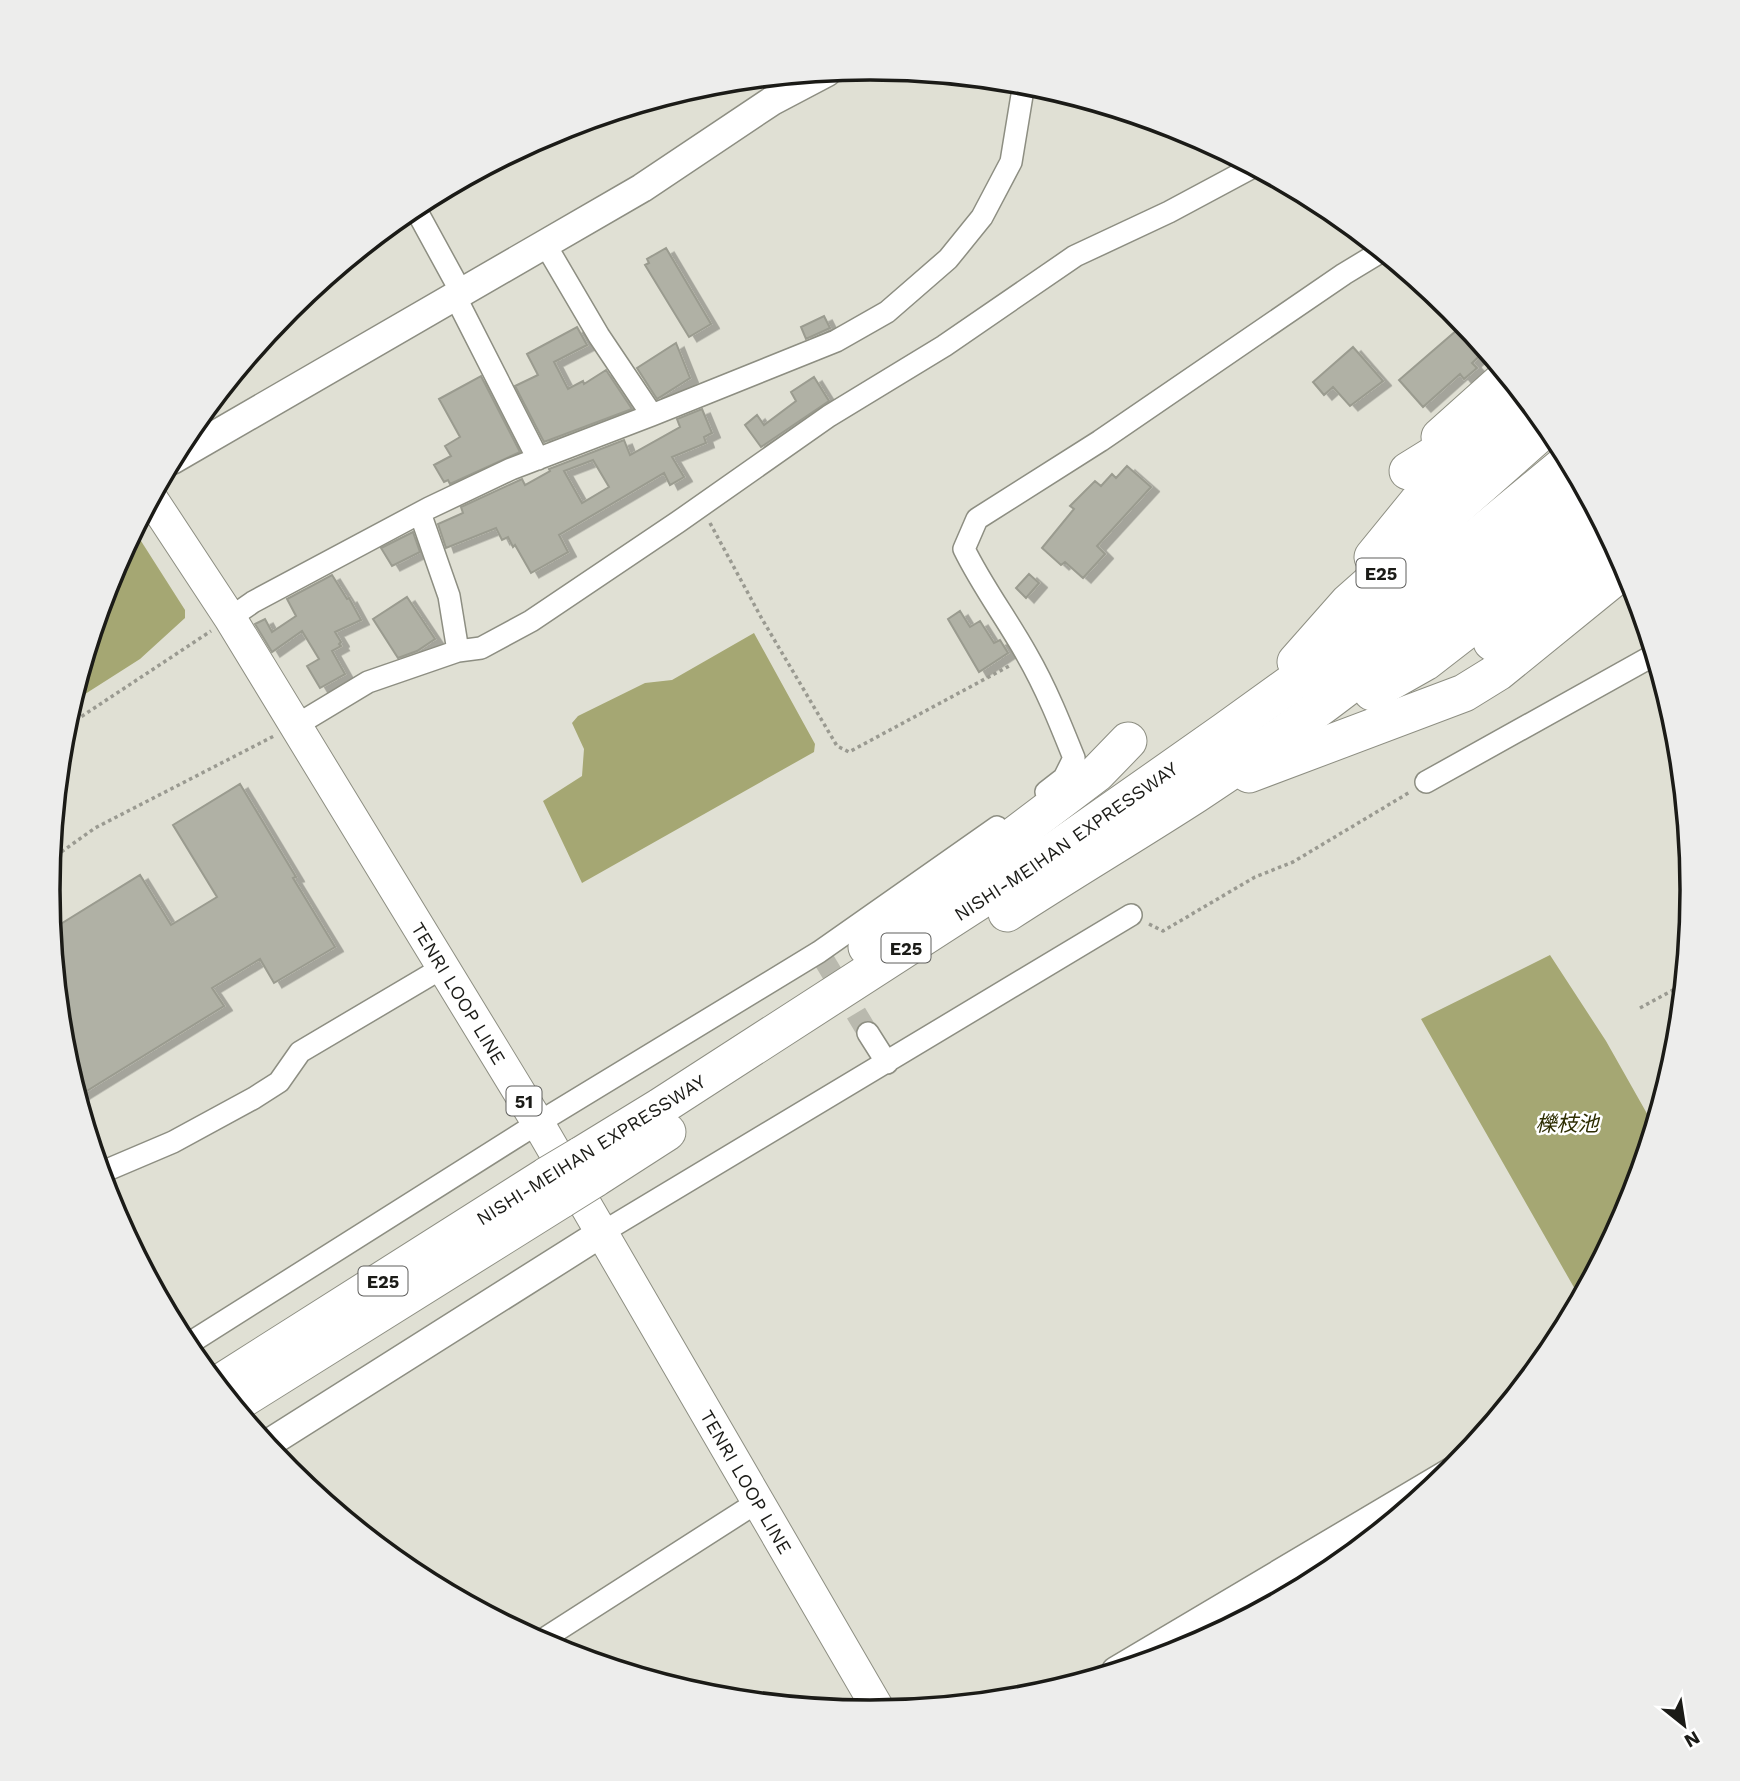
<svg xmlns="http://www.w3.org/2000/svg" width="1740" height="1781" font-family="'Work Sans','Noto Sans JP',sans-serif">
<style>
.water{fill:#a5a773}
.building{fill:#b0b1a5;stroke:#9a9b8f;stroke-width:2;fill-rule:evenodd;filter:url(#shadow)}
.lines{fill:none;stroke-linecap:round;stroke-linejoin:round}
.street-tunnel{stroke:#b9b9ae;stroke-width:21;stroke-dasharray:21 10;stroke-linecap:butt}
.street-casing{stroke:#8d8e82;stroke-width:24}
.secondary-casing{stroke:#8d8e82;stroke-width:31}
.primary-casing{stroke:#8d8e82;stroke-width:34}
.highway-casing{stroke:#8d8e82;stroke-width:39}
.path{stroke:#9a9a91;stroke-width:3.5;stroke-dasharray:3.5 3.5;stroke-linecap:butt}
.street{stroke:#fff;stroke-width:21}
.secondary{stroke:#fff;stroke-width:28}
.primary{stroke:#fff;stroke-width:32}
.highway{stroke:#fff;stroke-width:37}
.highway-bridge-casing{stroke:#8d8e82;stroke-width:39;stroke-linecap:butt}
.highway-bridge{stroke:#fff;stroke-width:37}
.labels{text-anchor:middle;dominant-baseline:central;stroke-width:5;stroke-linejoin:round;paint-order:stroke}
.shield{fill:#fff;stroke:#5f5f5d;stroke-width:2}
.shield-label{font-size:18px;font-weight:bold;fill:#1b1b17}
.street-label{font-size:19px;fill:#1b1b17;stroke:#fff}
.water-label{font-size:21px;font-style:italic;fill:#2d2d02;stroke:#fff}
.rim{fill:none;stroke:#1b1b17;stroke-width:3.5}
</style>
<defs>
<filter id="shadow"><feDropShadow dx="8" dy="4.5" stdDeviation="0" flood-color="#0004"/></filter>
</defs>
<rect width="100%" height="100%" fill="#e0e0d4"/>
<!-- water -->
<path class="water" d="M134,530L185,610V618L140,659L71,703L110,575Z
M754,633L815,744L814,752L582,883L543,801L582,776L584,749L572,723L578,716L645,683L672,680Z
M1550,955L1606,1041L1654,1126L1630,1206L1580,1298L1421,1019Z"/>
<!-- building -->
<path class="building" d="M666,248L711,324L689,337L645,265L649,263L647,259Z
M824,316L830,328L806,339L801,327Z
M1464,324L1486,350L1472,363L1477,368L1464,379L1460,374L1423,407L1399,380Z
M577,327L587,345L554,362L568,389L583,381L584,384L606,370L632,409L544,442L515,386L538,375L527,354Z
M676,343L690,378L657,399L637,368Z
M1353,347L1383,381L1350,406L1333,387L1324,395L1313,382Z
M481,376L520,452L450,484L448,480L444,482L434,465L451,456L445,446L460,437L439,399Z
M814,377L829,401L761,447L745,425L757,415L764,425L796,401L791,392Z
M702,409L712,433L704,437L706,443L672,457L684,477L670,485L664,473L559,535L568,552L531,573L515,545L513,547L508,537L502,540L496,528L446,548L438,524L463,513L461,507L522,479L525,485L550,471L549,469L624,440L630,455L680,427L677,419ZM593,460L609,487L582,503L564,471Z
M1127,466L1151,487L1097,546L1105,554L1083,578L1065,562L1061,565L1042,548L1074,509L1070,506L1095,481L1101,486L1112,474L1116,478Z
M413,532L420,552L392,566L381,548Z
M1029,574L1039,583L1026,598L1016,588Z
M332,575L347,599L349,598L361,620L335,632L341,642L339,644L341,646L332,651L345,674L320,688L307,666L319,659L302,631L272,652L255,624L265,619L272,632L296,616L287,599Z
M407,597L435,639L417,651L398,658L373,619Z
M960,611L970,627L980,621L994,643L1000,640L1008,653L979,672L948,619Z
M240,784L296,877L293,878L335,947L274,983L260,959L212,988L224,1006L77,1097L63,1051L51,930L140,875L171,925L217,897L173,825Z"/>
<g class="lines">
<!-- street-tunnel -->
<path class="street-tunnel" d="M824,960L868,1033"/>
<defs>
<path id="street" d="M414,206L461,292
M545,244L599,336L652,415
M455,296L538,459
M420,513L449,596L458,651
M230,618L253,602L429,508L511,469L652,415L836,341L887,312L948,259L982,217L1011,162L1024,83
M295,726L368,682L458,651L481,648L531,621L678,522L829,416L944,346L1075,256L1169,212L1253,167
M1426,782L1654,655
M1046,792L1064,778L1074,758C1060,723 1046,688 1027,655C1007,619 982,586 964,549L977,519L1100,441L1344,274L1382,251
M868,1033L887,1063
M100,1173L173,1142L254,1098L279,1082L300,1052L442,968
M603,1232L1131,915
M185,1346L538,1123L819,952L997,827
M539,1642L759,1501"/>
<path id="secondary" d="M172,460L642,188L772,101L827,72
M266,1445L603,1232
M1116,1671L1453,1471"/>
<g id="primary">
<path id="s1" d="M151,498L230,618L538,1123L880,1712"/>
</g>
<g id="highway">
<path d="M1440,437L1507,377"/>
<path d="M1408,471L1450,445L1470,428"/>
<path d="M1373,557L1417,503L1530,404"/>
<path d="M1492,642L1612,542"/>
<path d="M1296,662L1349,602L1548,426"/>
<path d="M1372,692L1425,662L1496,607L1598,515"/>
<path d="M1249,774L1464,693L1498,672L1626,568"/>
<path d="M1007,913C1070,872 1134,834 1196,794C1334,703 1463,600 1583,488"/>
<path d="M867,947L1097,773L1128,741"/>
<path id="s2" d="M580,1156L660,1107L1030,868L1225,731L1361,633L1569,461"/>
<path d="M594,1179L667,1132"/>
<path d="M217,1385L548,1175"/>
<path d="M233,1405L562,1199"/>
</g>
</defs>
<!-- street casing -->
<use href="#street" class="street-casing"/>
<!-- secondary casing -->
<use href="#secondary" class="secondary-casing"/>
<!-- primary casing -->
<use href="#primary" class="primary-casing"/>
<!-- highway casing -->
<use href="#highway" class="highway-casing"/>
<!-- path -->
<path class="path" d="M710,523L762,619L837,746L849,752L1011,665
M64,728L211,631
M50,860L95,828L274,736
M1149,924L1163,931L1255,877L1293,862L1410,792
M1640,1008L1684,984"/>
<!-- street -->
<use href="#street" class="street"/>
<!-- secondary -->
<use href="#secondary" class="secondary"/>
<!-- primary -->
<use href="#primary" class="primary"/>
<!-- highway -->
<use href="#highway" class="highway"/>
<defs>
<path id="highway-bridge" d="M548,1175L580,1156
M562,1199L594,1179"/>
</defs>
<!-- highway-bridge casing -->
<use href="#highway-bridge" class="highway-bridge-casing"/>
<!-- highway-bridge -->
<use href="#highway-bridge" class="highway-bridge"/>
</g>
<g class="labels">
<!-- shield labels -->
<g class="shield">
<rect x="1356.5" y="558.5" width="49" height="29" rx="5"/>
<rect x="881.5" y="933.5" width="49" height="29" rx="5"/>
<rect x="506.5" y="1086.5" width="35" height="29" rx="5"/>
<rect x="358.5" y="1266.5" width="49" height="29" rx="5"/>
</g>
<g class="shield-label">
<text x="1381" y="573">E25</text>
<text x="906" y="948">E25</text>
<text x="524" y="1101">51</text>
<text x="383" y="1281">E25</text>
</g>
<!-- street labels -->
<g class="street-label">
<text stroke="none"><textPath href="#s2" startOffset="579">NISHI-MEIHAN EXPRESSWAY</textPath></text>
<text stroke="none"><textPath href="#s1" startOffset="583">TENRI LOOP LINE</textPath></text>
<text transform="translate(591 1150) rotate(-32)">NISHI-MEIHAN EXPRESSWAY</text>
<text stroke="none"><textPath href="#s1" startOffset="1150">TENRI LOOP LINE</textPath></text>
</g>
<!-- water labels -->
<g class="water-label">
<text x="1567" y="1123">櫟枝池</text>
</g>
</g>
<!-- crop -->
<path d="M0 0H1740V1781H0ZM60 890a810 810 0 1 1 1620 0a810 810 0 1 1-1620 0Z" fill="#ededec" fill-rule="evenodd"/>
<path class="rim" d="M60 890a810 810 0 1 1 1620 0a810 810 0 1 1-1620 0Z"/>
<!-- north arrow -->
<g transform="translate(1684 1725) rotate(150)" stroke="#ffffff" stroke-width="5" paint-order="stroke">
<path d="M0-5L12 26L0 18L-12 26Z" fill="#1b1b17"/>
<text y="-10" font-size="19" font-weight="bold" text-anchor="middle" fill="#1b1b17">N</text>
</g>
</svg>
